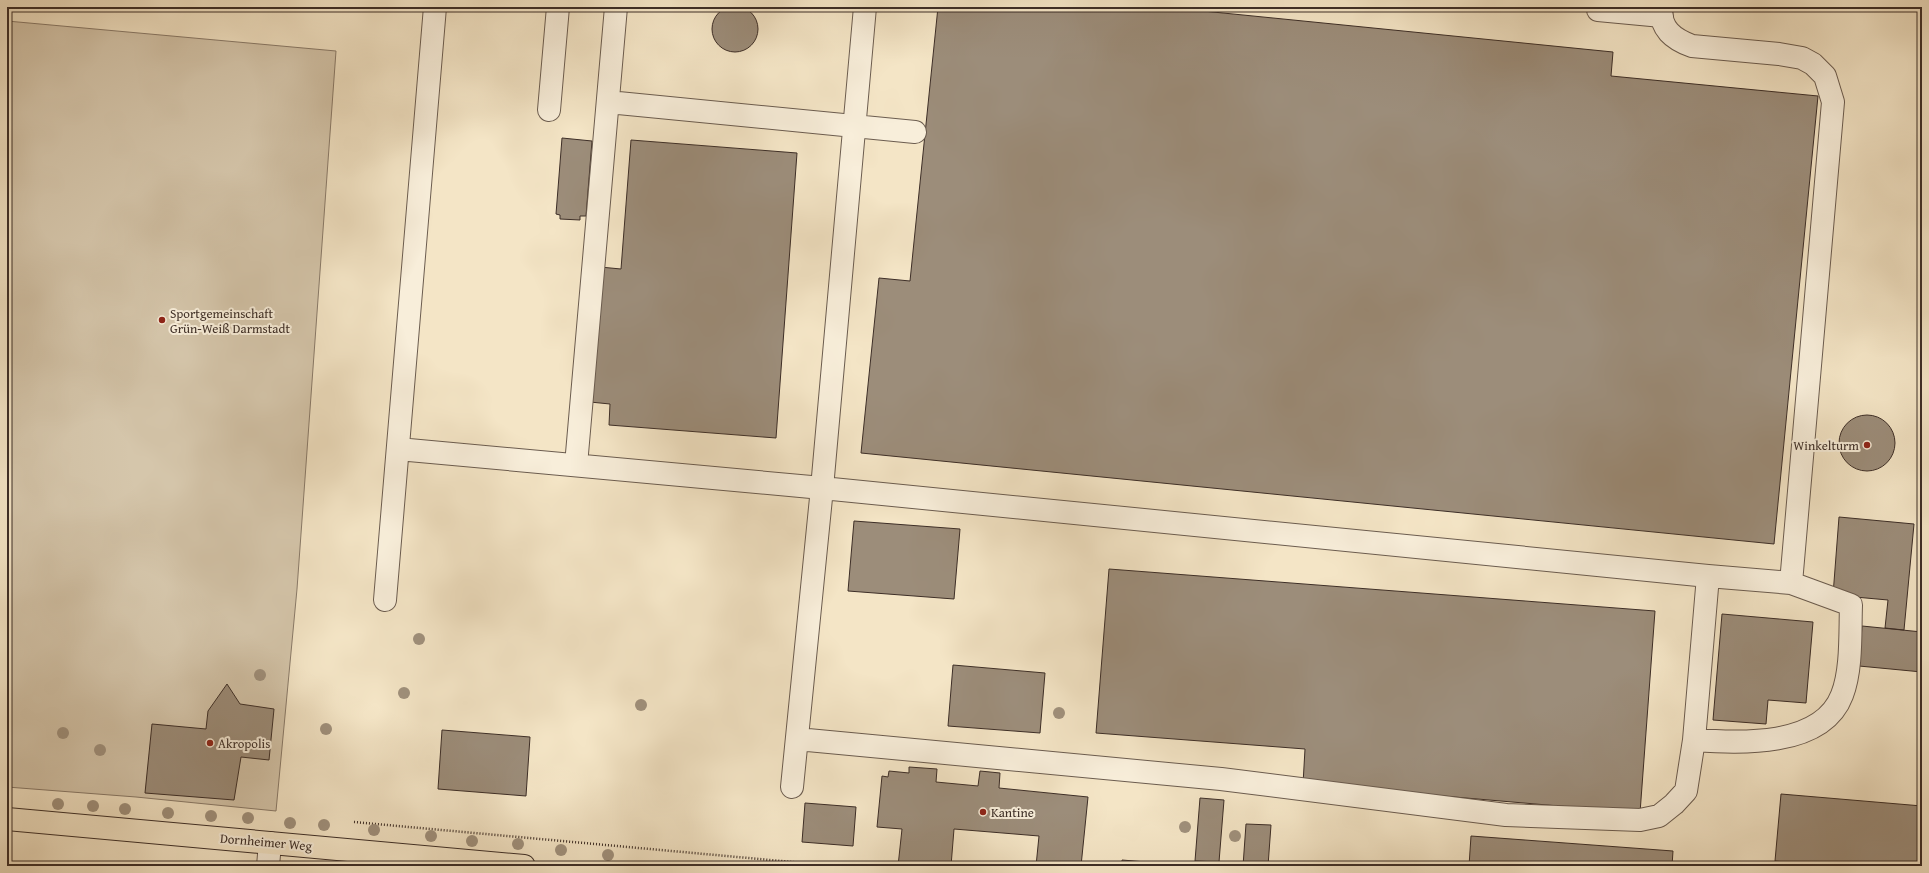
<svg xmlns="http://www.w3.org/2000/svg" width="1929" height="873" font-family="'Gentium Book Plus',serif">
<style>
.green{fill:#d5c6ab;stroke:#897a69}
.building{fill:#9c8d7a;stroke:#3d2e27}
.lines{fill:none;stroke-linecap:round;stroke-linejoin:round}
.minor-casing{stroke:#6b5c4f;stroke-width:24}
.major-casing{stroke:#3d2e27;stroke-width:24}
.path{stroke:#3d2e27;stroke-width:2.5;stroke-dasharray:1 2;stroke-linecap:butt}
.minor{stroke:#f8eeda;stroke-width:22}
.major{stroke:#f4e5c6;stroke-width:22}
.tree{fill:#a0917d}
.poi-dot{fill:#8f2418;stroke:#f8eeda;stroke-width:1.5}
.labels{text-anchor:middle;dominant-baseline:central;stroke-width:4;stroke-linejoin:round;paint-order:stroke}
.poi-label{font-size:13px;fill:#3d2e27;stroke:#f8eeda;text-anchor:start}
.street-label{font-size:13px;fill:#3d2e27;stroke:#f8eeda}
</style>
<rect width="100%" height="100%" fill="#f4e5c6"/>
<filter id="stains"><feTurbulence type="fractalNoise" baseFrequency=".005" numOctaves="4"/><feColorMatrix values="0 0 0 0 .2 0 0 0 0 .09 0 0 0 0 .02 0 0 0 .5 -.17"/></filter>
<radialGradient id="worn" r=".72"><stop offset=".6" stop-color="#630" stop-opacity="0"/><stop offset="1" stop-color="#630" stop-opacity=".3"/></radialGradient>
<!-- green -->
<path class="green" d="M7,21L336,51L297,589L276,811L136,797L7,787Z"/>
<!-- building -->
<path class="building" d="M712 29a23 23 0 1 1 46 0a23 23 0 1 1-46 0Z
M240,7H273V10Z
M938,7H1163L1613,52L1611,76L1818,96L1774,544L861,453L879,278L910,281Z
M562,138L592,141L586,216H580V220L560,219V215L556,214Z
M631,140L797,153L776,438L609,425L610,404L590,402L600,267L621,269Z
M1839 443a28 28 0 1 1 56 0a28 28 0 1 1-56 0Z
M1839,517L1914,524L1904,630L1885,628L1888,600L1833,595Z
M854,521L960,529L954,599L848,591Z
M1109,569L1655,611L1640,813L1303,784L1305,749L1096,733Z
M1722,614L1813,622L1806,703L1768,700L1766,724L1713,720Z
M1862,626L1922,632V672L1859,666Z
M953,665L1045,673L1040,733L948,726Z
M227,684L240,704L274,709L269,760L241,757L234,800L145,793L152,724L206,729L208,711Z
M442,730L530,737L526,796L438,789Z
M909,767L937,769L936,782L978,786L980,771L1000,773L999,788L1088,797L1081,866H1036L1039,836L954,829L951,866H898L902,829L877,827L882,776L888,777L889,771L909,773Z
M1781,794L1922,806V866H1828L1775,861Z
M1200,798L1224,800L1219,862L1195,861Z
M805,803L856,807L853,846L802,842Z
M1246,824L1271,825L1268,866H1243Z
M1471,836L1673,851L1672,866H1469Z
M1122,860L1194,866H1122Z
M998,862L1025,865V866H997Z"/>
<g class="lines">
<defs>
<path id="minor" d="M1598,10L1662,16
M608,102L915,132
M549,110L558,7
M398,449L822,488L1708,576L1791,583L1833,102L1825,76L1813,64L1802,58L1779,54L1692,46C1673,39 1660,29 1661,7
M576,465L616,7
M385,600L435,7
M797,739L1221,779L1506,815L1640,820L1659,816L1674,804L1686,791L1694,740L1708,576
M1694,740C1739,743 1822,748 1842,695C1852,670 1850,632 1851,605L1791,583
M792,787L822,488L865,7
M268,866L270,843"/>
<path id="major" d="M7,819L524,866"/>
</defs>
<!-- minor casing -->
<use href="#minor" class="minor-casing"/>
<!-- major casing -->
<use href="#major" class="major-casing"/>
<!-- path -->
<path class="path" d="M354,822L836,866"/>
<!-- minor -->
<use href="#minor" class="minor"/>
<!-- major -->
<use href="#major" class="major"/>
</g>
<!-- trees -->
<g class="tree">
<circle cx="419" cy="639" r="6"/>
<circle cx="260" cy="675" r="6"/>
<circle cx="404" cy="693" r="6"/>
<circle cx="641" cy="705" r="6"/>
<circle cx="1059" cy="713" r="6"/>
<circle cx="326" cy="729" r="6"/>
<circle cx="63" cy="733" r="6"/>
<circle cx="100" cy="750" r="6"/>
<circle cx="58" cy="804" r="6"/>
<circle cx="93" cy="806" r="6"/>
<circle cx="125" cy="809" r="6"/>
<circle cx="168" cy="813" r="6"/>
<circle cx="211" cy="816" r="6"/>
<circle cx="248" cy="818" r="6"/>
<circle cx="290" cy="823" r="6"/>
<circle cx="324" cy="825" r="6"/>
<circle cx="1185" cy="827" r="6"/>
<circle cx="374" cy="830" r="6"/>
<circle cx="431" cy="836" r="6"/>
<circle cx="1235" cy="836" r="6"/>
<circle cx="472" cy="841" r="6"/>
<circle cx="518" cy="844" r="6"/>
<circle cx="561" cy="850" r="6"/>
<circle cx="608" cy="855" r="6"/>
</g>
<!-- markers -->
<g class="poi-dot">
<circle cx="162" cy="320" r="4"/>
<circle cx="1867" cy="445" r="4"/>
<circle cx="210" cy="743" r="4"/>
<circle cx="983" cy="812" r="4"/>
</g>
<g class="labels">
<!-- poi labels -->
<g class="poi-label">
<text x="170" y="313">Sportgemeinschaft<tspan x="170" dy="15">Grün-Weiß Darmstadt</tspan></text>
<text x="1859" y="445" text-anchor="end">Winkelturm</text>
<text x="218" y="743">Akropolis</text>
<text x="991" y="812">Kantine</text>
</g>
<!-- street labels -->
<g class="street-label">
<text transform="translate(266 842) rotate(5)">Dornheimer Weg</text>
</g>
</g>
<!-- margin -->
<rect width="1929" height="873" fill="none" stroke="#f4e5c6" stroke-width="24"/>
<rect x="8" y="8" width="1913" height="857" fill="none" stroke="#3d2e27" stroke-width="2"/>
<rect x="12" y="12" width="1905" height="849" fill="none" stroke="#3d2e27"/>
<rect width="100%" height="100%" filter="url(#stains)"/>
<rect width="100%" height="100%" fill="url(#worn)"/>
</svg>
